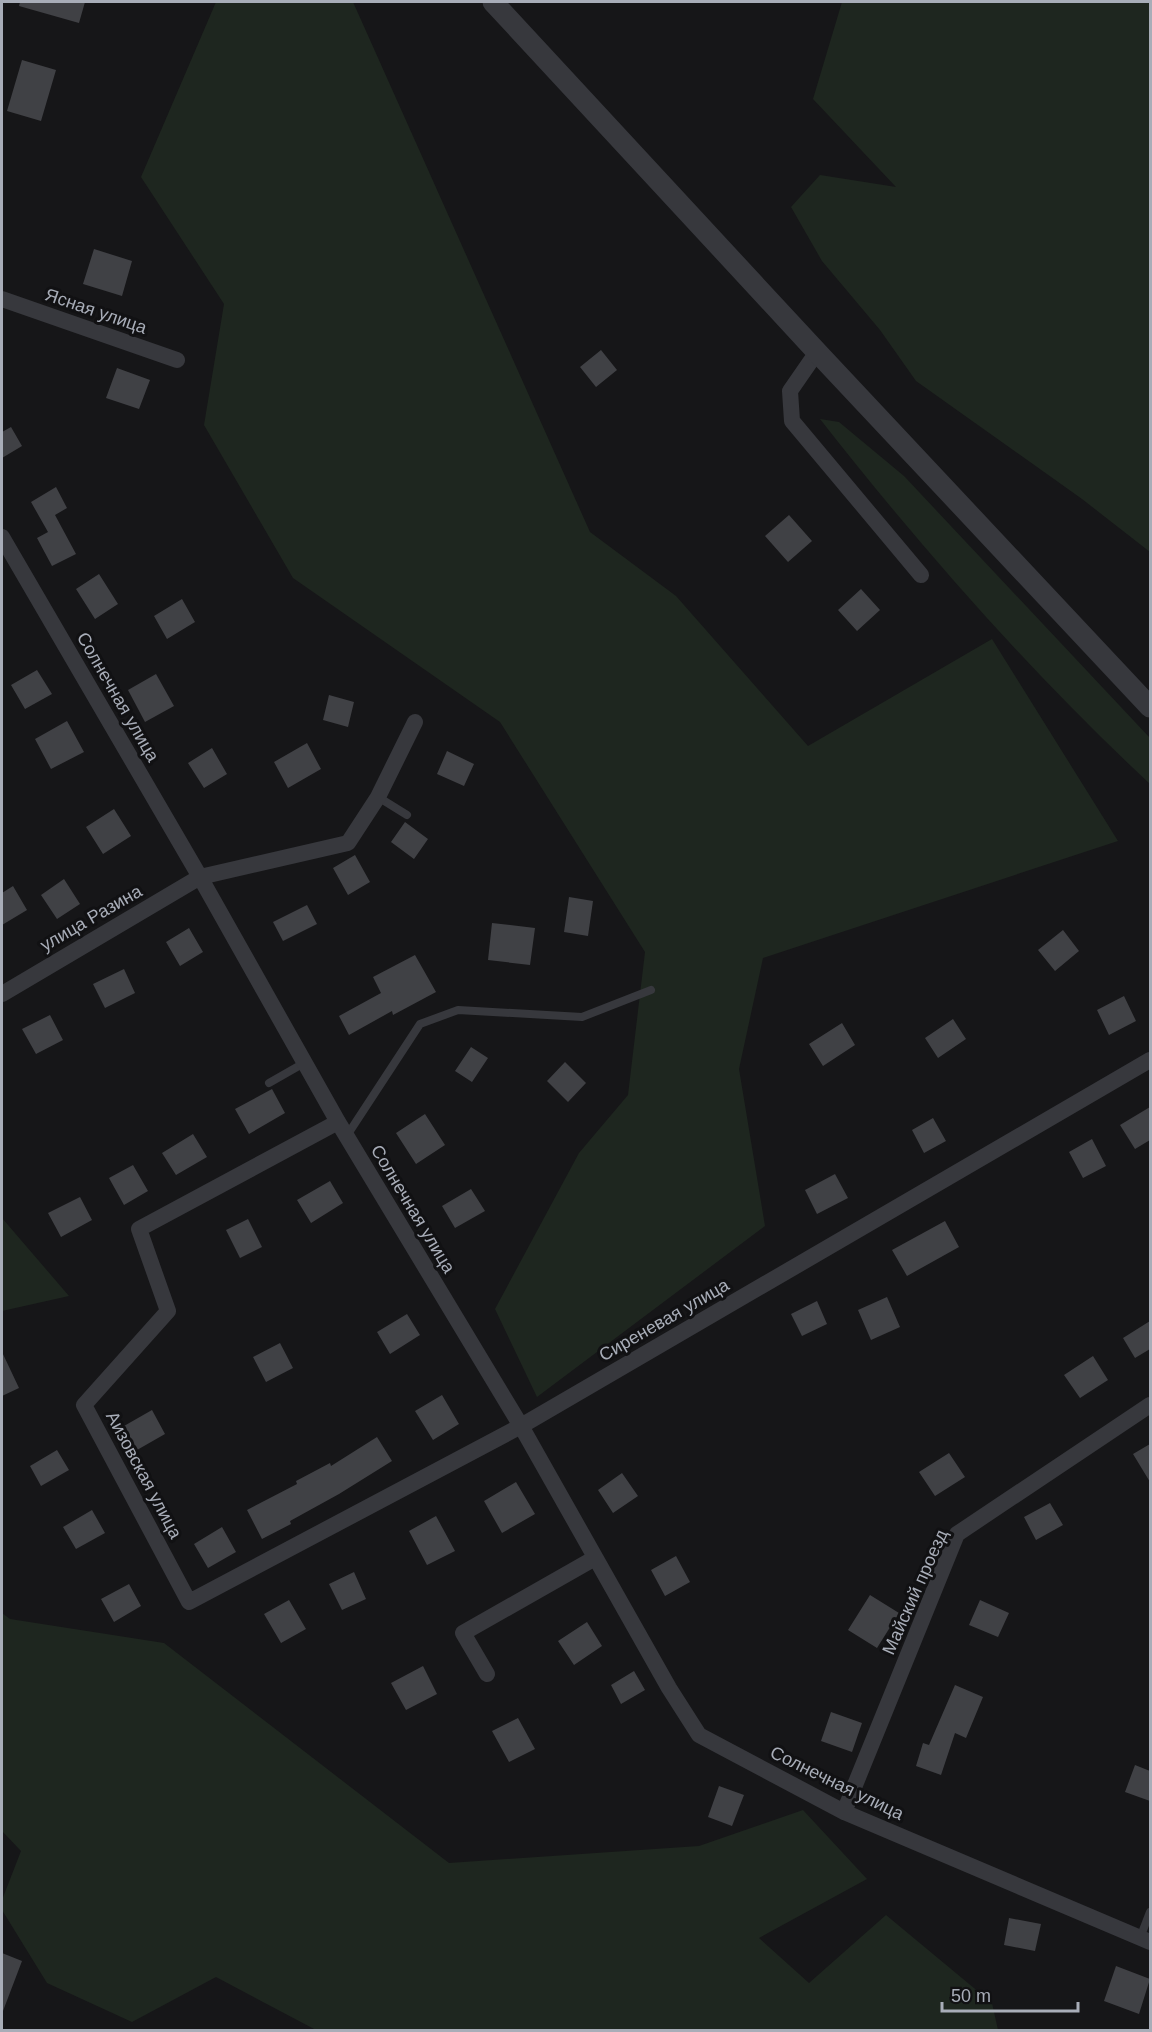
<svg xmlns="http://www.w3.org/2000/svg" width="1152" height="2032" font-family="Arial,sans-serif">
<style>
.green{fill:#1e261f}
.building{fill:#404145}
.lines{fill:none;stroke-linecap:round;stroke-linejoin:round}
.service{stroke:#37383d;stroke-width:8}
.minor{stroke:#37383d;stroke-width:16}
.tertiary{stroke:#37383d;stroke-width:21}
.labels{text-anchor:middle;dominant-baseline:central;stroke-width:6;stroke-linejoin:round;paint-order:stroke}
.street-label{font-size:18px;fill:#a8adb8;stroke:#111113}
</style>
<rect width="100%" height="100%" fill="#161618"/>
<!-- green -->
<path class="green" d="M216,2H353L590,532L676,596L808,746L992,639L1118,841L763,958L739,1069L765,1226L537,1397L495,1309L579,1153L628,1095L645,952L500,722L293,578L204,425L224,304L141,177Z
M842,2H1150V552L1082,499L916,381L880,330L822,261L791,207L820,175L896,187L813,99Z
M820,419L839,422L904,476L1150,738V784C1030,672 921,548 820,419Z
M2,1218L69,1296L2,1311Z
M2,1613L10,1619L164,1643L449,1863L699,1846L803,1810L867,1879L759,1938L809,1983L886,1915L992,2003L998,2030H316L216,1977L132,2022L47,1983L2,1910V1900L21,1851L2,1831Z"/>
<!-- building -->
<path class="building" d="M20,2H85L79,23L19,6Z
M22,60L56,70L41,121L7,111Z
M94,249L132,261L122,296L83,284Z
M601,350L617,370L596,387L580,367Z
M117,368L150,380L139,409L106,398Z
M11,427L22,446L2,458V432Z
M56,487L67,508L55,515L76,554L52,566L37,538L48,532L31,502Z
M789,515L812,541L788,562L765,536Z
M99,574L118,604L95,619L76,589Z
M861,589L880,610L857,631L838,610Z
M182,599L195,622L167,639L154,616Z
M37,670L52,694L25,709L11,685Z
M156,674L174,706L145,722L128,690Z
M329,695L354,702L348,727L323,720Z
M67,721L84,752L51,769L35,739Z
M307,743L321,769L288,788L274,762Z
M212,748L227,774L204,788L188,763Z
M447,751L474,764L464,786L437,774Z
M114,809L131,836L103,854L86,827Z
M405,822L428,839L414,859L391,842Z
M355,855L370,882L348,895L333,868Z
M64,879L80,904L57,919L41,895Z
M13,886L27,910L2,925V893Z
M569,897L593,901L588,936L564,932Z
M307,905L317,924L283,941L273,922Z
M492,923L535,928L530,965L488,960Z
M189,928L203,952L180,966L166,942Z
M1063,930L1079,951L1055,971L1038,950Z
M415,955L436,992L393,1015L392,1011L349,1035L339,1016L381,993L373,977Z
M124,969L135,993L105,1008L93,984Z
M1124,996L1136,1021L1109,1035L1097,1010Z
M50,1015L63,1040L36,1054L22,1029Z
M953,1019L966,1039L938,1058L925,1038Z
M842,1023L855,1045L823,1066L809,1044Z
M471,1047L488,1058L472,1082L455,1071Z
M565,1062L586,1083L568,1102L547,1081Z
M272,1089L285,1113L249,1134L235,1109Z
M1150,1107V1140L1135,1149L1120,1125Z
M425,1114L445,1145L416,1164L396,1133Z
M933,1118L946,1141L924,1153L912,1130Z
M193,1134L207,1157L176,1175L162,1153Z
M1092,1139L1106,1166L1083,1178L1069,1152Z
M133,1165L148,1191L124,1205L109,1178Z
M835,1174L848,1198L817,1214L805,1190Z
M330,1181L343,1203L311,1223L297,1200Z
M471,1189L485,1211L455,1228L442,1206Z
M80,1197L92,1220L61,1237L48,1213Z
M248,1219L262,1247L240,1258L226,1230Z
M945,1221L959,1247L907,1276L892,1250Z
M887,1297L900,1327L871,1340L858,1310Z
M817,1301L827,1324L802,1336L791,1314Z
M407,1314L420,1335L390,1354L377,1332Z
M1150,1321V1349L1135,1358L1123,1338Z
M280,1343L293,1368L266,1382L253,1357Z
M2,1352L19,1388L2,1396Z
M1093,1356L1108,1380L1080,1398L1064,1375Z
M442,1395L459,1424L433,1440L415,1411Z
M152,1410L165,1434L137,1450L124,1426Z
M377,1437L392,1461L339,1494L290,1521L291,1524L262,1539L247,1510L297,1484L296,1481L330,1463L331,1466Z
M1150,1444V1482L1133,1454Z
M57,1450L69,1470L41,1486L30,1466Z
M949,1453L965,1477L935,1496L919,1472Z
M622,1473L638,1496L613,1513L598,1490Z
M516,1482L535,1514L502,1533L484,1501Z
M1050,1503L1063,1525L1036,1540L1024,1517Z
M92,1510L105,1533L76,1549L63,1527Z
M436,1516L455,1551L427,1565L409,1531Z
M222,1527L236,1552L208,1568L194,1544Z
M676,1556L690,1582L665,1596L651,1570Z
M354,1572L366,1599L342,1610L329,1584Z
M129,1584L141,1606L114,1622L101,1599Z
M870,1595L899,1613L877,1648L848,1630Z
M289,1600L306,1629L281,1643L264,1614Z
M980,1600L1009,1613L998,1637L969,1625Z
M587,1622L602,1646L574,1665L558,1641Z
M423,1666L437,1694L406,1710L391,1683Z
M634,1671L645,1690L621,1704L611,1685Z
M955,1685L983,1697L966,1738L955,1733L941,1775L916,1766L923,1743L929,1745Z
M831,1712L862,1723L852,1752L821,1741Z
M518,1718L535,1749L509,1762L492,1731Z
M1135,1765L1150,1771V1801L1125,1792Z
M719,1786L744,1795L732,1826L708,1817Z
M1009,1918L1041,1924L1035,1951L1004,1945Z
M2,1953L22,1961L3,2011H2Z
M1116,1966L1150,1979L1139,2014L1104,2001Z"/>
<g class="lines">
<!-- service -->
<path class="service" d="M378,797L407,815
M269,1083L304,1063
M346,1137L420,1024L458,1010L582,1017L651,990
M1140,1938L1150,1912"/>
<!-- minor -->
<path class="minor" d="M2,299L177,360
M817,352L790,391L792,421L921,575
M2,537L200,877L338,1122L521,1426L669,1688L699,1735L844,1812L1150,1942
M2,994L200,877L348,843L378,797L415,722
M338,1122L139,1229L168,1311L84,1405L189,1602L521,1426L1150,1060
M487,1674L463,1633L595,1558
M844,1812L957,1534L1150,1405"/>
<!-- tertiary -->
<path class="tertiary" d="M493,2L817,352L1150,707"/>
</g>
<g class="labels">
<!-- street labels -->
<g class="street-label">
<text transform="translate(96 311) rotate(19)">Ясная улица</text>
<text transform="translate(118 697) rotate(60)">Солнечная улица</text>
<text transform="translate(91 918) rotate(-30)">улица Разина</text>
<text transform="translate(413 1209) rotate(59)">Солнечная улица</text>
<text transform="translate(664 1320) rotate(-30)">Сиреневая улица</text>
<text transform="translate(144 1475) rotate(62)">Аизовская улица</text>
<text transform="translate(915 1592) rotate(-66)">Майский проезд</text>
<text transform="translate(837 1783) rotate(26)">Солнечная улица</text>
</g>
</g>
<!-- border -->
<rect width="1152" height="2032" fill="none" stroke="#a8adb8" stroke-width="6"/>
<!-- scale -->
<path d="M942 2002v9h136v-9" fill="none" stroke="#a8adb8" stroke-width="3"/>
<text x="951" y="2002" font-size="18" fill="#a8adb8" stroke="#111113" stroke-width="4.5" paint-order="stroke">50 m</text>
</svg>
